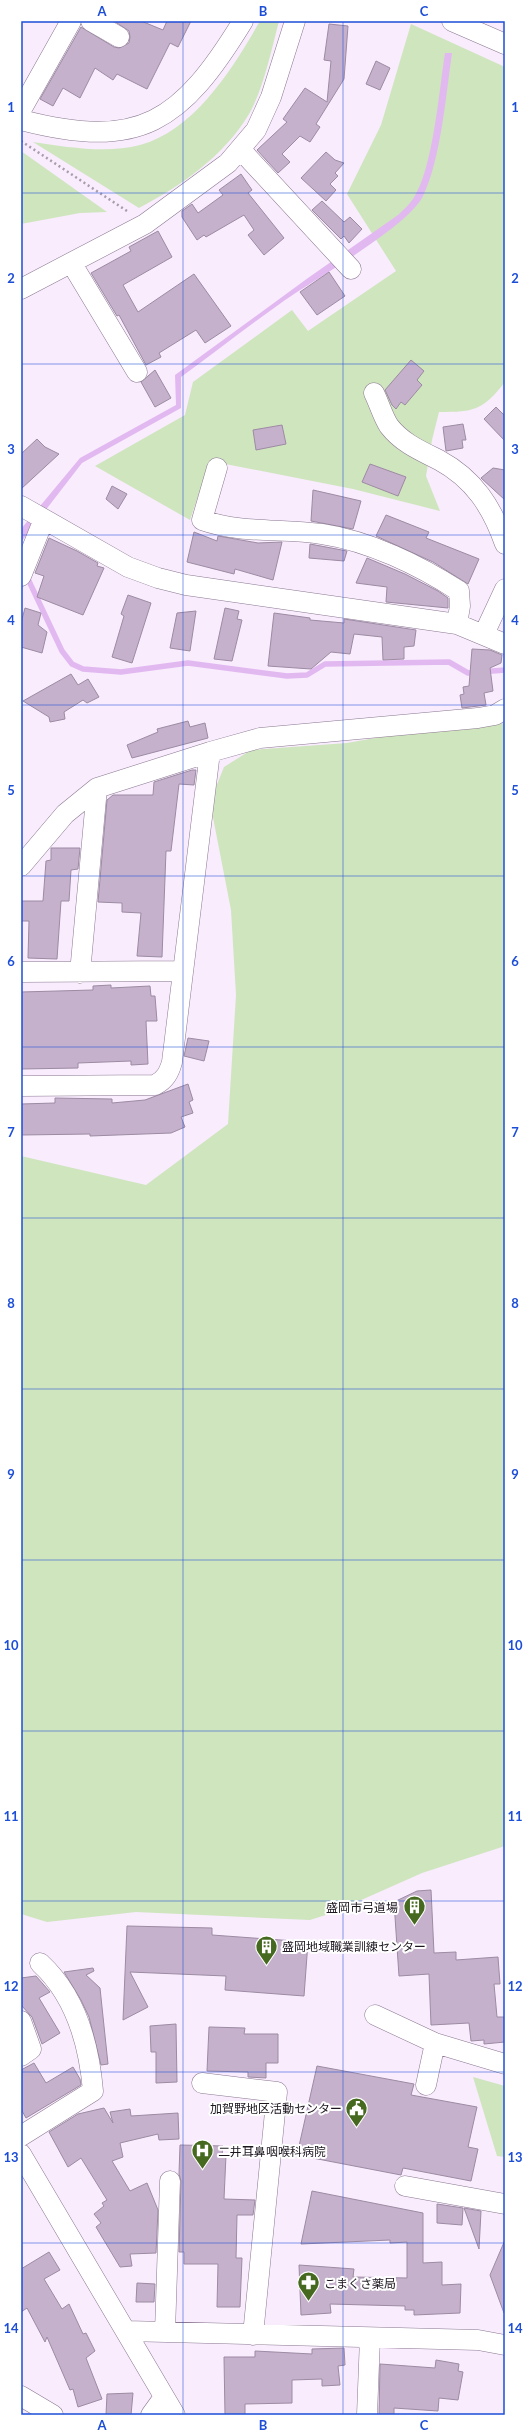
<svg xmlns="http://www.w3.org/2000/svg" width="526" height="2436" font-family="Lato,'Noto Sans JP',sans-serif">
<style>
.green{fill:#cfe5be}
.water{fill:#e2b8f0}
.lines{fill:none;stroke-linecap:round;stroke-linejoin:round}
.stream{stroke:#e2b8f0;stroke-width:5.5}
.building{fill:#c5b1cc;stroke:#9d8aa3}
.minor-casing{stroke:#8b7891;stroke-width:21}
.path{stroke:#a79dab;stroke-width:2.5;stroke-dasharray:2 3;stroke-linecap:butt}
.minor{stroke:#fff;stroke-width:20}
.grid{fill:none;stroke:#1d4ed8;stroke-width:1;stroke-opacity:0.55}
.labels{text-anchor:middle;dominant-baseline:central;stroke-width:4;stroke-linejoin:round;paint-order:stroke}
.poi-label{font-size:12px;fill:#1c151e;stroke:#fff;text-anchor:start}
.neatline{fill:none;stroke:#1d4ed8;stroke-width:1.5}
.grid-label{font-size:13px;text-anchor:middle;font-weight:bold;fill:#1d4ed8}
</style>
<rect width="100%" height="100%" fill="#f8ecfd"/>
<!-- green -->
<path class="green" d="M260,21H279C272,48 263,90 249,114C224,156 181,186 139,208L33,142C66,147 107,154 140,145C195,130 233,68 260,21Z
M411,24L505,67V382C483,410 475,412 439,412L432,440L426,476L440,511L353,489L210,461L190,520L95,466L185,415L193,382L292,310L308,331L396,271L347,194L381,125Z
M21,151L107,212L80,213L21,224Z
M505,723V1846L422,1873L332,1913L310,1920L136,1912L47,1922L21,1914V1156L146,1185L228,1124L236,995L231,910L210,802L224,767L251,750L347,743L409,732Z
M473,2077L505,2086V2157L497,2156Z"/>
<!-- water -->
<path class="water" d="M445,53H452C446,94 441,159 423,196C408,227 313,280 281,303C247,327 214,353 181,377V408L82,463L21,542V529L80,458L176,405L175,375L308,278L398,215C403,210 409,205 413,199C433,169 439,91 445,53Z"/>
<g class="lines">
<!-- stream -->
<path class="stream" d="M28,579L62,651L72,664L83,669L121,672L188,663L287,676L307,675L325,664L449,662L468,673L505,670"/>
</g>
<!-- building -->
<path class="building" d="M114,21H141L163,30L167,21H191L178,47L170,43L147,89L117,74L113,80L95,68L80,98L63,88L53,106L40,99L81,27L114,47L119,48L129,43L130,37L129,31Z
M329,24L348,26L344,79L316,124L320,127L310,142L300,136L282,154L290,162L278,173L257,150L287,122L283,119L305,88L327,102L331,61L324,60Z
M376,61L390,68L380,90L366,84Z
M326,152L335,160L344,163L335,173L338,176L330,184L336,190L326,201L301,178Z
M241,174L252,190L248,193L284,238L264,255L248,235L254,230L244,215L206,237L204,235L197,240L182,217V211L192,204L198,213L223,195L219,190Z
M322,201L344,222L350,217L362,229L349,243L344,236L341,239L312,210Z
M158,231L172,257L123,285L138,312L194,274L231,326L205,343L196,330L159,353L161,357L146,365L119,315L117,316L91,273L131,251L129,247Z
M329,272L345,296L317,315L300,292Z
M411,360L424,371L417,380L422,385L405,405L401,402L396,409L392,405L385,390Z
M155,370L171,398L155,407L141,382Z
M496,407L505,416V441L484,419Z
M463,424L466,440H462L463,448L446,451L443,427Z
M282,425L286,444L256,450L253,430Z
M37,439L45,447L59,454L21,489V454Z
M370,464L406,477L398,496L362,482Z
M493,468L505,470V500L481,478Z
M112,486L127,494L118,509L106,499Z
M313,490L361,501L353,529L311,521Z
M386,515L429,532L426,538L479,559L468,584L433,562L376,536Z
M194,532L217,541L218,536L258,543L282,542L273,580L235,569L234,574L187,562Z
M49,538L77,551L98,563L97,566L104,568L83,615L37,597L44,576L35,573Z
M310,544L347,551L344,561L309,558Z
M367,558L405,574L438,591L448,598V608L386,602L387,587L356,583Z
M128,595L151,603L132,663L112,657L124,616L121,614Z
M25,608L41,613L38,625L47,632L42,653L21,647V623Z
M225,608L239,611L237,619L242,620L232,661L214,659Z
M196,611L190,651L170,648L177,613Z
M274,613L310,618V620L344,623V619L416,630L414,646L404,647V659L383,660L382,637L354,634L350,654L331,652L311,669L268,666Z
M472,649L490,650L502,655L501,663L490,668L493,691L484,693L486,705L462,708L460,695L464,694L463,687L469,686Z
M71,674L78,685L88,679L99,697L87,703L83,700L64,712L65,719L50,722L49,717L23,701Z
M188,721L190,727L205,723L208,738L132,758L127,745L158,732L157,729Z
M192,770H196L194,785L179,784L171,851H166L162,957L137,956L141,913L122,912V903L98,902L107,800L113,795H153L154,782Z
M51,848H80L78,869L71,870L69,901H61L57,959L28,958L29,921H21V901H43L46,861L51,860Z
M111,985V988L150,986L151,996H155L157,1021H146L148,1064L131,1065V1061L78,1063V1068L21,1069V992L93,990V986Z
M188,1038L209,1041L204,1061L184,1056Z
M188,1084L193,1100L189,1102L193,1113L181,1117L185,1127L171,1133L90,1136V1134L21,1135V1104L55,1103V1098L112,1099V1103L145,1100Z
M431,1890L434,1953L456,1952V1960L498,1957L500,1984H494L497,2017H505V2042L484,2044V2040L471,2041L469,2023L431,2025L429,1974L399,1976L394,1902L417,1891Z
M127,1926L212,1928V1935L308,1942L304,1996L225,1990L226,1976L130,1972L148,2007L123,2020Z
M93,1968L94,1971L86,1975L100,1988L108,2064L101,2065L89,2017L81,2000L64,1972Z
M36,1976L50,1992L39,1998L60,2033L42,2044L32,2017L21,2005V1978Z
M176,2024L177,2082L156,2083V2052H151L150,2026Z
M209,2027L245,2028L244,2034H278V2063H266V2078L248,2077V2072L207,2071Z
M34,2063L46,2083L73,2067L80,2079L81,2085L26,2118L21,2109V2070Z
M317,2066L414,2084L411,2095L477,2107L468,2147L478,2149L471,2181L403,2168L401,2175L297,2155Z
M104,2108L113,2123L110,2112L130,2109L131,2116L178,2113L179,2139L159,2140L158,2134L120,2143L123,2157L112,2161L130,2191L147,2183L158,2210L156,2253L130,2254L132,2266L120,2267L96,2227L101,2223L94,2214L104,2206L102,2203L107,2200L81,2158L68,2167L49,2132L78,2114Z
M180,2145L223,2146L222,2155H226L224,2199L255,2200L253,2215H237L236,2258H242L240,2307H217L218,2264H184V2252H179L181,2181L179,2174Z
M312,2191L423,2213V2263L442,2262V2285L461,2284L460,2313L414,2315V2310H405V2306L330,2304L331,2313L301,2315L299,2265L354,2269L353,2277L407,2278V2242L390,2243V2240L301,2244Z
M437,2204L463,2208L462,2225L437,2223Z
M464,2208L481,2211L479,2249Z
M505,2240V2313H504L490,2275Z
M49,2252L60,2270L44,2279L62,2309L69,2304L83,2334L86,2333L95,2351L86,2358L102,2399L78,2407L73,2389L70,2390L47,2337L45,2342L27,2308L21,2312V2269Z
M137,2283L155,2284L154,2302H136Z
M344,2348L345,2365L338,2366L340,2385L322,2386V2379L292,2380V2403L245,2404V2415H225L224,2357H255V2351L312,2354V2349Z
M436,2360L459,2364L458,2371L463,2372L458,2400L439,2398L438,2411L394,2408V2415H379L380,2364L435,2368Z
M133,2393L131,2415H106L107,2394Z"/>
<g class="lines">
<defs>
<path id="minor" d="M91,21L119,37
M452,21L505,44
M21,110L71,21
M21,120C141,151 181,122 243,21
M240,149L351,269
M72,264L137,372
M21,289L145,224L228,163L256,130L271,97L295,21
M374,393C379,403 383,417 389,426C402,443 421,451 439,460C474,479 492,507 505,544
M217,468L202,520C242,534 281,528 322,534C369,541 419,565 459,591L460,606L457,624
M21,506L128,567L158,578L186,585L457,624L505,644
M21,576L44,519
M484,634L505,589
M210,752L260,738L478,718L495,715L505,709
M21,866L65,814L97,788L210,752L172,1062C169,1073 165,1080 155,1085L21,1086
M21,972L182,971
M80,973L97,788
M375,2015L435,2043L505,2064
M21,2021L31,2049L21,2056
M202,2083L277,2092L253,2335
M426,2085L435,2043
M21,2136L93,2091C89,2044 75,1995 40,1963
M21,2154L175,2415
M405,2186L505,2204
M126,2331L478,2340L505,2345
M165,2332L170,2181
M21,2396L53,2415
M151,2415L164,2397
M367,2415L370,2338"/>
</defs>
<!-- minor casing -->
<use href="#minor" class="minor-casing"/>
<!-- path -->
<path class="path" d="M21,141L127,211"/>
<!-- minor -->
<use href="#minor" class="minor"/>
</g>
<!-- grid -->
<path class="grid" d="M183,21V2415M343,21V2415M21,193H505M21,364H505M21,535H505M21,705H505M21,876H505M21,1047H505M21,1218H505M21,1389H505M21,1560H505M21,1731H505M21,1901H505M21,2072H505M21,2243H505"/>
<!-- icons -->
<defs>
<symbol id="building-pin" viewBox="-11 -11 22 30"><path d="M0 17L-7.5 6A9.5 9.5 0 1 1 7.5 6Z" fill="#466920" stroke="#fff"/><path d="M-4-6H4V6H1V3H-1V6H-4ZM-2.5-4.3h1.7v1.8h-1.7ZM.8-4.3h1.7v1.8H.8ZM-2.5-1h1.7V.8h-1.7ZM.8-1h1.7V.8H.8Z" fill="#fff"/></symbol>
<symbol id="civic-pin" viewBox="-11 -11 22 30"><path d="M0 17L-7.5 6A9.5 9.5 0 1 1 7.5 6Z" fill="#466920" stroke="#fff"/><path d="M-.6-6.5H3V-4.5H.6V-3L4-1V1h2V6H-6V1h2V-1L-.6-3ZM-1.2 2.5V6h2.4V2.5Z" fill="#fff"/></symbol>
<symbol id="hospital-pin" viewBox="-11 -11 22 30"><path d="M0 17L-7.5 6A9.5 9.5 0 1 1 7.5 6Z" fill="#466920" stroke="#fff"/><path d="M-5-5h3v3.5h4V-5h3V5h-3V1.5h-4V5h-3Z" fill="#fff"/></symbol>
<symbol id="pharmacy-pin" viewBox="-11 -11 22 30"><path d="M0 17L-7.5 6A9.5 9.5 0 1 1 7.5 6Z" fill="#466920" stroke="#fff"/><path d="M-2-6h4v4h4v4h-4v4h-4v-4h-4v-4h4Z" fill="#fff"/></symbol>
</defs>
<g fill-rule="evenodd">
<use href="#building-pin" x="402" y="1894" width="25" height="34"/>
<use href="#building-pin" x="254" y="1934" width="25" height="34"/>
<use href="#civic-pin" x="344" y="2096" width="25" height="34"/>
<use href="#hospital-pin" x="190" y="2138" width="25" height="34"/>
<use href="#pharmacy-pin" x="296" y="2270" width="25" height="34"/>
</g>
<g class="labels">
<!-- poi labels -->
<g class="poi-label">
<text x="398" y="1907" text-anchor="end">盛岡市弓道場</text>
<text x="282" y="1946">盛岡地域職業訓練センター</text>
<text x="342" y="2108" text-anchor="end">加賀野地区活動センター</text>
<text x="218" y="2151">二井耳鼻咽喉科病院</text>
<text x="324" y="2283">こまくさ薬局</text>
</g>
</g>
<!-- border -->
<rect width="526" height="2436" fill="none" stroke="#ffffff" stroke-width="44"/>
<rect x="22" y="22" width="482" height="2392" class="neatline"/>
<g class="grid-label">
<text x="102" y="16">A</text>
<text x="263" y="16">B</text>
<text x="424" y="16">C</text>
<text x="11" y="112">1</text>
<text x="515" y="112">1</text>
<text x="11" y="283">2</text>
<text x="515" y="283">2</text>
<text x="11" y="454">3</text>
<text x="515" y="454">3</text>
<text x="11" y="625">4</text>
<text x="515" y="625">4</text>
<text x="11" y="795">5</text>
<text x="515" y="795">5</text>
<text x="11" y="966">6</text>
<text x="515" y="966">6</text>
<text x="11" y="1137">7</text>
<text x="515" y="1137">7</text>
<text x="11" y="1308">8</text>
<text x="515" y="1308">8</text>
<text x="11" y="1479">9</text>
<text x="515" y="1479">9</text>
<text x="11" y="1650">10</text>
<text x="515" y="1650">10</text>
<text x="11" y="1821">11</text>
<text x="515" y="1821">11</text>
<text x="11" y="1991">12</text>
<text x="515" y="1991">12</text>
<text x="11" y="2162">13</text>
<text x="515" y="2162">13</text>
<text x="11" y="2333">14</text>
<text x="515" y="2333">14</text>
<text x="102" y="2430">A</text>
<text x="263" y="2430">B</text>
<text x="424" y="2430">C</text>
</g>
</svg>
